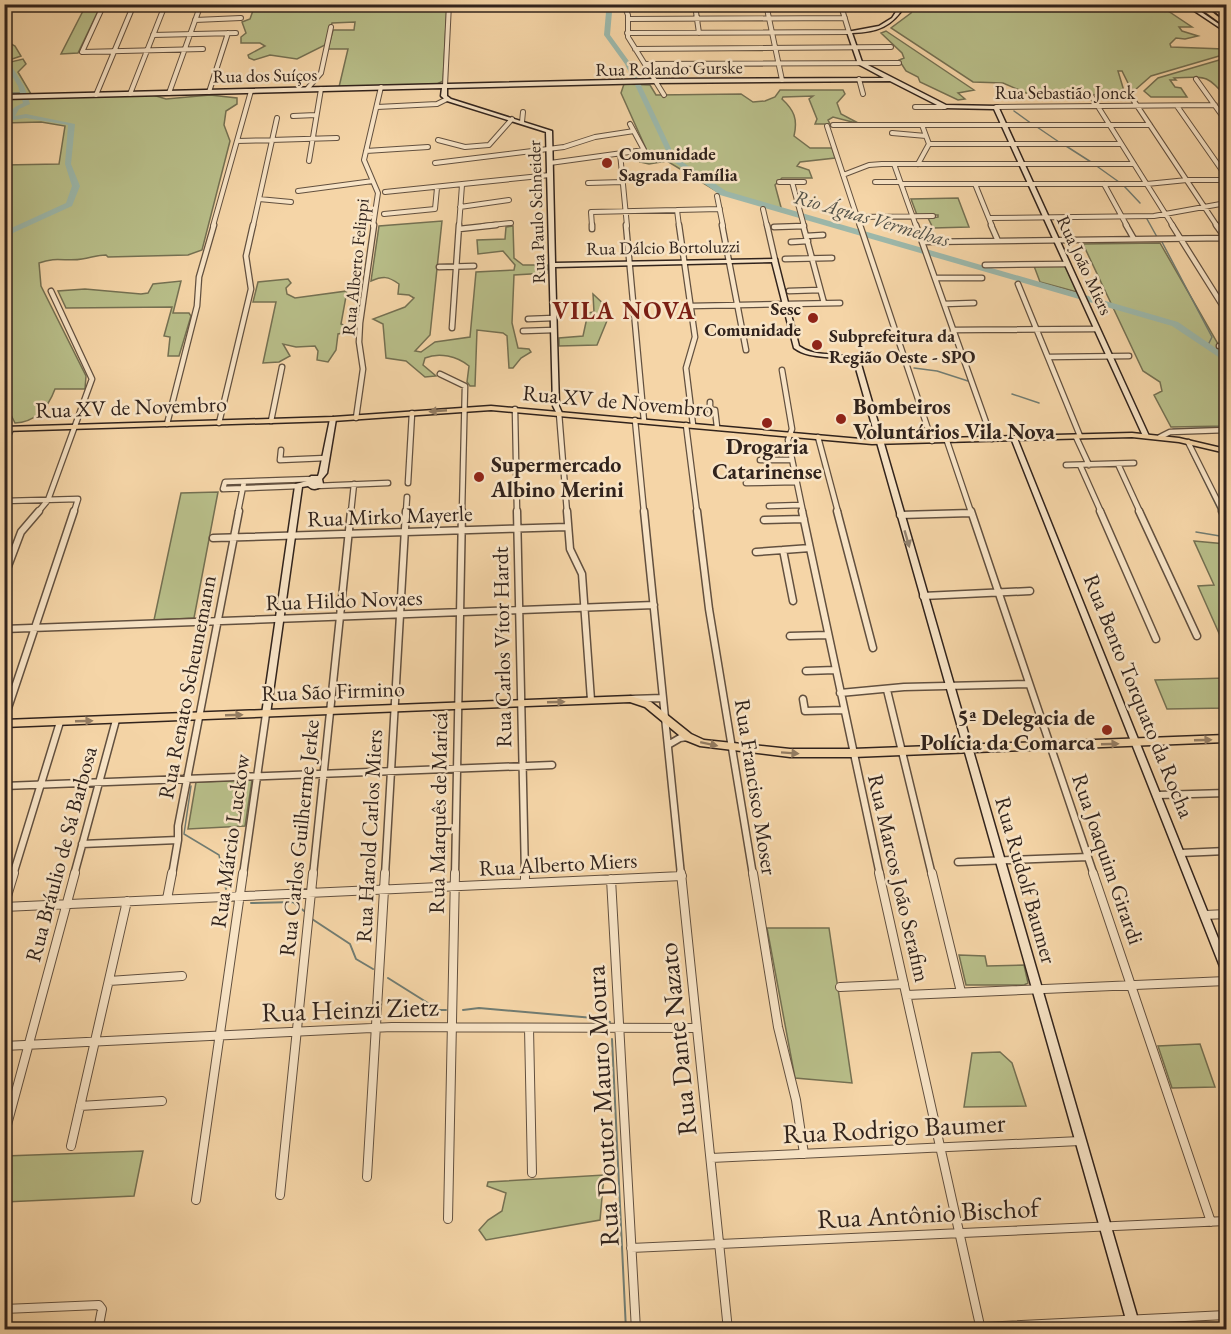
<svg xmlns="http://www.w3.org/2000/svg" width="1231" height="1334" font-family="'EB Garamond',serif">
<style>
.green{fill:#b8be89;stroke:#747052;stroke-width:1.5}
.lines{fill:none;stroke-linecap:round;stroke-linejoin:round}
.stream-far1{stroke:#717c72;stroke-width:1.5}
.stream{stroke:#717c72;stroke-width:2}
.river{fill:#9cb8ab;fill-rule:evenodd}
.street-far3-casing{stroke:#62503f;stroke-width:6}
.street-far2-casing{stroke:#62503f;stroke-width:7}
.street-far1-casing{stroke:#62503f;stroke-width:9}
.street-casing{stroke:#62503f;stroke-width:10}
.secondary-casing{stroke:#31231c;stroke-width:3}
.primary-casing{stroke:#31231c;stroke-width:3}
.highway-casing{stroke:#31231c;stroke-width:4}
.street-far3{stroke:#f8e4c6;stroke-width:4}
.street-far2{stroke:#f8e4c6;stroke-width:4.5}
.street-far1{stroke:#f8e4c6;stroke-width:6}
.street{stroke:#f8e4c6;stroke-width:8}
.secondary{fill:#f8e4c6;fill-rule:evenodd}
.primary{fill:#f5d5a7;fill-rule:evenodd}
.highway{fill:#f5d5a7;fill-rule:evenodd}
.oneway{fill:#937c62}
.oneway2{fill:#948471}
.poi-dot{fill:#8f2418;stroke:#f8e4c6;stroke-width:2}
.labels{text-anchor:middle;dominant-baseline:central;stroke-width:5;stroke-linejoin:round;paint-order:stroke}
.far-street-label{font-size:18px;fill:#31231c;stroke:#f8e4c6}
.far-poi-label{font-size:18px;font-weight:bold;fill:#31231c;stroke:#f8e4c6;text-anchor:start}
.far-water-label{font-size:20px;font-style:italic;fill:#515047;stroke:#f8e4c6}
.street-label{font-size:22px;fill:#31231c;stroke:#f8e4c6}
.poi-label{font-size:22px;font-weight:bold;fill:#31231c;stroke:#f8e4c6;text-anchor:start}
.far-district-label{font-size:24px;font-weight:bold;letter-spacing:1.5px;fill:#7a1f14;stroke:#f8e4c6}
.near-street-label{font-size:27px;fill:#31231c;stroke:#f8e4c6}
</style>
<rect width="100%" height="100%" fill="#f5d5a7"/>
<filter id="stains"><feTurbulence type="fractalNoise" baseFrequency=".00333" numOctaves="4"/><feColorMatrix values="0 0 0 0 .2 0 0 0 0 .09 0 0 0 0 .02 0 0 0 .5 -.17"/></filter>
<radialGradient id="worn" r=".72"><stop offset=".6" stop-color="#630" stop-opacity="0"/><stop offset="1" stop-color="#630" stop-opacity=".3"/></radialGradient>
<!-- green -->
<path class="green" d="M962,4L1159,5L1192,27H1179L1182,31L1198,36L1185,39L1176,38L1170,44L1171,47L1224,49L1226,54L1151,76L1135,90L1131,89L1122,71H1118L1124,91L1116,96L1053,92L1048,97L1033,96L1003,83L973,82L891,28L911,13L915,5L963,6Z
M255,5H447L443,81L437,84L339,87L348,49H328L333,30H354L355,22L332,23L325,45L297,59L270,55L254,60L249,58L248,55L265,46L260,43H241V37L246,33L242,22L250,19Z
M85,7L99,9L78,53L61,54Z
M886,31L974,90L958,93L965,99L958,100L920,82L918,77L906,71L899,60L904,58L902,53L881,33Z
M4,40L15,46L21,56L9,60L11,62L23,59L26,64L18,72L31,94L5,95Z
M1226,58V97C1206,73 1204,77 1174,78L1176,80H1170L1175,87L1181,88L1187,97H1151L1144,91L1158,78Z
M624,84L650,85L656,95L741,94L753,102L765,101L775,97L780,90H843L845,94L837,103L841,114L860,124L833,117L828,120L830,124H815L817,119L809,99L813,96L783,97L782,99C794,110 798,119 794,136L810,148H832L835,158L800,162L797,166L809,170L812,178H782L775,185L782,211L718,192L667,161L649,164L640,162L642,155H647V151L621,93Z
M153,95L166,99L210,95L237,98V104L226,111L224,125L230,141L202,250L188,255L108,257L106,255C96,255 91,258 82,259C67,262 56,256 39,263L41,286L86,376L85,389H55C48,408 36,422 15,423L5,403L10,390H4V165L59,164L65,126L41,122L5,123V114L12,98Z
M958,198L969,227L933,228L928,218L938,217V215H917L911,199Z
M442,221L430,335L415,351L421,352L435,342L470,337L476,272L514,270L515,265L503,251L478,254L477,240L505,239L506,227L513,226L514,258L523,265H547V273L514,275L512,323L518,348L529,349L531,352L521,358L513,368H509L507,336L503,333L477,330L475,386H470L467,382L469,366C457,356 439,352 425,358L423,365L436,376L425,377L406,361L386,358L383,324L373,319L405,307L414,298L409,295L398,294L399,284C388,276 383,276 371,281L379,226Z
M1160,243L1226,358V426L1171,427L1154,395L1162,391L1160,382L1143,371L1083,244Z
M1065,265L1077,292L1040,282L1034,266Z
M288,279L291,283L286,288L287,294L295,298L347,291L341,324L352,328L348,332L338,334L336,350L328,362L317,360L318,351L315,346L296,347L283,344L290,356L279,362L263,363L276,302H253L258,282Z
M181,281L173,313H189L191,316L179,356H168L170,337L164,336L172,307L66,308L58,291L85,289L141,294L148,293L153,284Z
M593,294L611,311L597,345L559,346V338L583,336L588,313L594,312Z
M218,492L194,618L154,620L181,493Z
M1194,541L1226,544V649L1198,586L1214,585Z
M1226,678V708L1167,709L1155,680Z
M252,780L245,826L188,829L196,782Z
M767,928H829L852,1083L795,1078Z
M959,955L985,956L987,966L1024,965L1028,983L1024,985H966Z
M1200,1044L1215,1087L1172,1088L1158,1046Z
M1000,1052L1012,1063L1026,1106L964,1107L972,1053Z
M143,1151L134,1196L5,1202V1156Z
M604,1175L600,1220L486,1240L479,1230L488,1220L502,1211L506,1193L487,1186L488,1182Z"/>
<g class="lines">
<!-- stream-far1 -->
<path class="stream-far1" d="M4,93H24
M1014,111L1032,124
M1037,127L1059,142
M1066,146L1091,162
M1098,167L1119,182
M1124,186L1140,203
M1147,219L1157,237
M1162,242L1212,337L1208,345
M914,368L937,371L968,381
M1012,394L1039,403
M1173,429L1226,427
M1190,452L1220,513
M1223,520L1226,526
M1196,532L1226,537
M1220,733H1226
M191,786L184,834L219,855L223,875"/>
<!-- stream -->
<path class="stream" d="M223,873L226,889
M251,903L293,902L304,911
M312,919L350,944L356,959L373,969
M388,978L439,1010H446
M463,1010L479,1008L605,1019L610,1022
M612,1039L626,1330"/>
<!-- river -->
<path class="river" d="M602,4H608L612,12L610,35L631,64L675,157L726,191L1178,322L1226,355V360H1223L1172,326L720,195L670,159L625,64L604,35L606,12Z
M4,54L24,86L30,104L19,109L15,116L26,114L75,124L71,164L80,186L72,206L13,233L8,252L4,254V238L7,230L66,203L72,186L65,164L68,125L26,118L13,120L7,115L15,107L23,103L18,86L4,62Z"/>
<defs>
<path id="street-far3" d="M104,4L82,52L203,49
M766,4L782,80
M624,5L628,15V37L664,95
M695,5L699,33
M103,7L224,4
M625,7L841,6L849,32L627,33
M628,19L845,18
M195,20L241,18
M153,35L236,33
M635,49L891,47
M645,64L899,63
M859,79L863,94
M1196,79L1226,121
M445,86L449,4
M307,89L321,73L331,27
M209,92L228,33
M169,93L201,4
M130,94L165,5
M96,95L134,4
M1092,97L1173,226
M1132,98L1217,226
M1177,106L1226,176
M377,107L437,104L447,99
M915,107H945
M996,107L1215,105
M293,116L316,115
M522,122L523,112
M833,125H1150
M827,126L860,226
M892,133L926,136
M438,140L465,147L489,145L512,119
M237,141L337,138
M929,144H1121
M366,151L428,147
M620,153L627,226
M309,161L321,89
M435,163L564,147L595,137L634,131
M550,163L644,150L630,124
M894,164L916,226
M918,164L929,144L922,125
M843,175L869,165L882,164H1134
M779,182H804
M792,182L804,226
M875,182H900
M588,183L623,182
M901,184H1147L1187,180H1226
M975,184L992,226
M1104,184L1127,226
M298,191L373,181
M385,192L550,175
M717,196L723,226
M259,199L291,202
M460,207L509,200
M763,209L767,226
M677,210L679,226
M384,214L435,209L437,188
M857,217L933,216
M989,218L1154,216L1226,203
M213,226L251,91
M253,226L277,118
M373,226L378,193L364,160L381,87
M459,226L462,185
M483,226L511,223
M592,226L591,212L720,209
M798,226H804"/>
<path id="street-far2" d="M592,225V229
M626,225L644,421
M679,225L695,337L686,368L693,425
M722,225L746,350
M767,225L775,260
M803,225L824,303
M860,225L932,441
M916,225L992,439
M991,225L998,241
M1126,225L1134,239
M1172,225L1226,311
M1216,225L1226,239
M774,227L804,226
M459,229L496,225
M806,236L823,235
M791,242L808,241
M922,242L1226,238
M785,259L832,258
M985,265L1067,264
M439,267L474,266
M935,278H982
M1018,284L1080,436
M789,291L820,290
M944,304L974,303
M691,306L840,303
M528,319L554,318
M452,328L459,225
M953,330L1097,329
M523,331L554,330
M1219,346H1226
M1048,357L1129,356
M782,370L792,429L788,440L803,512
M440,374L465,386L462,512
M710,402V410H715L717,427
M515,409L517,512
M559,413L567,512
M356,418L363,369L359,342L360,323L374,225
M635,420L644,512
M271,421L282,367
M219,423L251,289L246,256L253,225
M167,424L197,306L199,277L214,225
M686,425L697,512
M818,437L838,512
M1076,437L1089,465
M1160,437L1170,432L1226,430
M947,441L971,512
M1188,442L1223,512
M4,445L11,429
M281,450L280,460L326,458
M760,460H792
M1118,464L1140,512
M1066,465L1134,463
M1080,465L1101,512
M408,483L412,413
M746,483L796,482
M299,486L223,489L225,482L314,479
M315,486L388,483
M4,501L78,499L74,512
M769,506L801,505
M38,512L48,500L92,379L51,291
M238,512L244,482
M351,512L354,484
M406,512L407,497"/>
<path id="street-far1" d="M517,511L525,875
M567,511L570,549L582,574L591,700
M644,511L681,875
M697,511L709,609L753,875
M802,511L880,875
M837,511L873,648
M971,511L1094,875
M1100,511L1156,639
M1139,511L1197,636
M1222,511L1226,519
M900,515L971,513
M764,520L804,519
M213,538L567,527
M756,552L783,550
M4,577L21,532L39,511
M923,596L1030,591
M793,601L783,550L810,548
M4,629L654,605
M790,636L828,635
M806,671L835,670
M887,690L932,875
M840,693L904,687L1029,684
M631,699L663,698
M803,699L805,711L843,710
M4,720L74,511
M668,745L680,738L688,737
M4,786L552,765
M1158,795L1226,793
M82,844L178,840
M1181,853L1226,851
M958,862L1088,857
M13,875L60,722
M74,875L116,720
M172,875L178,840V826L239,511
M243,875L266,714
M313,875L351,511
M385,875L406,511
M455,875L462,511"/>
<path id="street" d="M525,873V883
M681,873L728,1330
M753,873L778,1027L796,1100L804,1154
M879,873L981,1330
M932,873L961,992
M1093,873L1211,1222
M611,879L636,1330
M167,899L172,873
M4,906L14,873
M4,907L682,876
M1205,915L1226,914
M109,981L182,976
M840,987L904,984
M907,995L1226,981
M529,1028L532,1173
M4,1046L392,1027L697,1028
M80,1106L162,1101
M4,1136L75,873
M71,1146L127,901
M711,1158L1080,1141
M367,1177L385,873
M280,1195L313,873
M196,1200L243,873
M448,1219L455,873
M631,1248L1226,1221
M4,1309L99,1305L102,1309L98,1330
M919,1330L1226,1315"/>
<path id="secondary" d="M901,4H906C892,27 878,32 852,33L862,62L946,105L998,106L1149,436L1148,438H1146L1143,436L994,109L943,108L890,81L655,83L447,88V96L451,99L552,131L555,263L777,259L799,346C818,360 843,348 861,364L1141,1330H1129L855,365C837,352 813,362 794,348L772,262L555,267L559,406L562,413L559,415L557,414L553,406L546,132L447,101L441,96L442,88L4,99V95L655,79L884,78L858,64L847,32L879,26L892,18Z
M1184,4H1190L1226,29V32Z
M333,417L336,419L327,473L322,479L323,484C319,489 313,491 308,486L302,487L270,714L269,716H263L262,714L295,486L296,484L307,481L311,476H318L319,473L330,419Z
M1012,436H1016L1017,438L1226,958V973L1222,972L1221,969L1011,438Z"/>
<path id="primary" d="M491,406L872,440L1132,433L1179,438L1226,449V453L1179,442L1132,437L872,444L491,410L333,421L4,431V427L333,417Z
M630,696L651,702L691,734L704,740L790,749H853L1226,735V742L853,757H790L700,746L685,740L645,707L630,702L4,727V720Z"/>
<path id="highway" d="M1194,4H1202L1226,23V27Z"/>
</defs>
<!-- street-far3 casing -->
<use href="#street-far3" class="street-far3-casing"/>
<!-- street-far2 casing -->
<use href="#street-far2" class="street-far2-casing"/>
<!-- street-far1 casing -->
<use href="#street-far1" class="street-far1-casing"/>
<!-- street casing -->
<use href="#street" class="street-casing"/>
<!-- secondary casing -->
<use href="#secondary" class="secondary-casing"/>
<!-- primary casing -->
<use href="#primary" class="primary-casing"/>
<!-- highway casing -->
<use href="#highway" class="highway-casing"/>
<!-- street-far3 -->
<use href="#street-far3" class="street-far3"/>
<!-- street-far2 -->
<use href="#street-far2" class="street-far2"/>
<!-- street-far1 -->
<use href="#street-far1" class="street-far1"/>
<!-- street -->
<use href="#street" class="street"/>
<!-- secondary -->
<use href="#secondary" class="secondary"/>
<!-- primary -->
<use href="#primary" class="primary"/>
<!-- highway -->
<use href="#highway" class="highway"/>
</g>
<!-- one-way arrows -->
<defs><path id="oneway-solid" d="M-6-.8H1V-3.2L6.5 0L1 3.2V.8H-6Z" transform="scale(1.5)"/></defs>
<g class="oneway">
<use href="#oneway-solid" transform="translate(438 411) rotate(175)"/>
<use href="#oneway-solid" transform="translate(556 702) rotate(-2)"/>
<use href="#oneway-solid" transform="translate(234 715) rotate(-2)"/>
<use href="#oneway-solid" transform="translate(84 721) rotate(-2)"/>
<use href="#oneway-solid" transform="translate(1203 740) rotate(-2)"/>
<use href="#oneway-solid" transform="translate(709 744) rotate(12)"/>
<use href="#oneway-solid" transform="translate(1110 744) rotate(-2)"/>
<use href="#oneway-solid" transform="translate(790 753) rotate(4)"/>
</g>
<use class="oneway2" href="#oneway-solid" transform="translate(907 539) rotate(74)"/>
<!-- markers -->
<g class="poi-dot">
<circle cx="607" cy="163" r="6"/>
<circle cx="813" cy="318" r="6"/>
<circle cx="817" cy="345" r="6"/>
<circle cx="841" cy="419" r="6"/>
<circle cx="767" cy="423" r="6"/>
<circle cx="479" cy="477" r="6"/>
<circle cx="1107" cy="730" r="6"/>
</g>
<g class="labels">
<!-- far-street labels -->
<g class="far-street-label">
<text transform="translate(669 68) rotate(-1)">Rua Rolando Gurske</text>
<text transform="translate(265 75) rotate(-1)">Rua dos Suíços</text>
<text x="1065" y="92">Rua Sebastião Jonck</text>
<text transform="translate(536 212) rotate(-92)">Rua Paulo Schneider</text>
<text transform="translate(663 247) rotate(-1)">Rua Dálcio Bortoluzzi</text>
<text transform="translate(1085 265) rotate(65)">Rua João Miers</text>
<text transform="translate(355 267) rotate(-84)">Rua Alberto Felippi</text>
</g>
<!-- far-poi labels -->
<g class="far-poi-label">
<text x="619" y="153">Comunidade<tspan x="619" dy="21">Sagrada Família</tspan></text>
<text x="801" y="308" text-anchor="end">Sesc<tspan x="801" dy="21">Comunidade</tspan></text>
<text x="829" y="335">Subprefeitura da<tspan x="829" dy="21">Região Oeste - SPO</tspan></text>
</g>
<!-- far-water labels -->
<g class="far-water-label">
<text transform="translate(872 218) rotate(16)">Rio Águas Vermelhas</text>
</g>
<!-- street labels -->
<g class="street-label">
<text transform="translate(618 401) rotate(5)">Rua XV de Novembro</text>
<text transform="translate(131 407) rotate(-2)">Rua XV de Novembro</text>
<text transform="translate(390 516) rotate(-2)">Rua Mirko Mayerle</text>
<text transform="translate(344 600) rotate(-2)">Rua Hildo Novaes</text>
<text transform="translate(502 647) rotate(-91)">Rua Carlos Vítor Hardt</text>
<text transform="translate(187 687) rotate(-79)">Rua Renato Scheunemann</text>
<text transform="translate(333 691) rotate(-2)">Rua São Firmino</text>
<text transform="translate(1139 696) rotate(68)">Rua Bento Torquato da Rocha</text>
<text transform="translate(756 787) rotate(81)">Rua Francisco Moser</text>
<text transform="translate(438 813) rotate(-89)">Rua Marquês de Maricá</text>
<text transform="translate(369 836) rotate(-87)">Rua Harold Carlos Miers</text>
<text transform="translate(299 838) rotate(-84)">Rua Carlos Guilherme Jerke</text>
<text transform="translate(230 841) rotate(-82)">Rua Márcio Luckow</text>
<text transform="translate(61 854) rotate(-75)">Rua Bráulio de Sá Barbosa</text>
<text transform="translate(1108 859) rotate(71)">Rua Joaquim Girardi</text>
<text transform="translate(558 864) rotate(-3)">Rua Alberto Miers</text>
<text transform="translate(899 878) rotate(77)">Rua Marcos João Serafim</text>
<text transform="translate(1026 880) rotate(74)">Rua Rudolf Baumer</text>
</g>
<!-- poi labels -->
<g class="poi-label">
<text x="853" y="406">Bombeiros<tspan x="853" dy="25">Voluntários Vila Nova</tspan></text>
<text x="767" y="446" text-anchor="middle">Drogaria<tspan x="767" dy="25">Catarinense</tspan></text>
<text x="491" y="464">Supermercado<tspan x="491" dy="25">Albino Merini</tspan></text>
<text x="1095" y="717" text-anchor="end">5ª Delegacia de<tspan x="1095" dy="25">Polícia da Comarca</tspan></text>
</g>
<!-- far-district labels -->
<g class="far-district-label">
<text x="624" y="310">VILA NOVA</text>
</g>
<!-- near-street labels -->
<g class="near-street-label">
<text transform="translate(350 1009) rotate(-2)">Rua Heinzi Zietz</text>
<text transform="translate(677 1039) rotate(-96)">Rua Dante Nazato</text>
<text transform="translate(602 1106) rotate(-93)">Rua Doutor Mauro Moura</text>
<text transform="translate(894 1128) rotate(-3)">Rua Rodrigo Baumer</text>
<text transform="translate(928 1213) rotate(-3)">Rua Antônio Bischof</text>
</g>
</g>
<!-- margin -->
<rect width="1231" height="1334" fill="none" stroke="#f5d5a7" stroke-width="24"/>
<rect x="6" y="6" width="1219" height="1322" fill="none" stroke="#31231c" stroke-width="3"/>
<rect x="12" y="12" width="1207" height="1310" fill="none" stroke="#31231c" stroke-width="1.5"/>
<rect width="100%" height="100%" filter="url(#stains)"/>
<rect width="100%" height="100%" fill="url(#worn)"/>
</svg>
